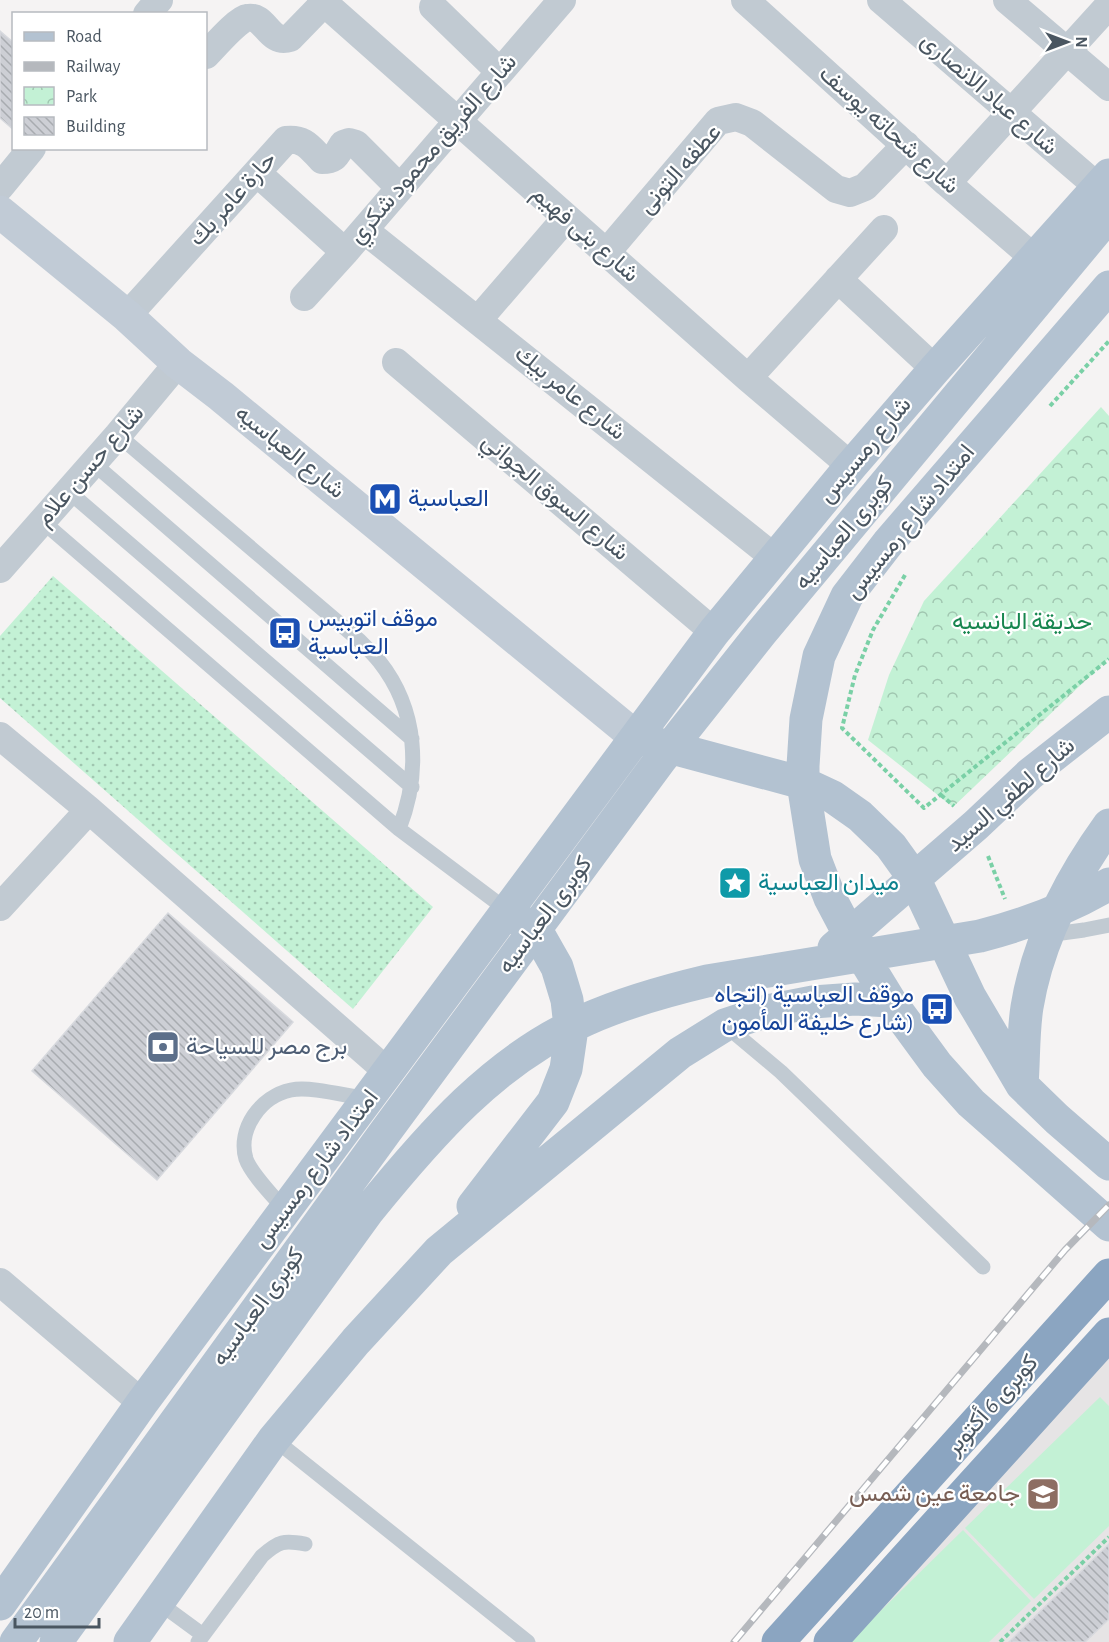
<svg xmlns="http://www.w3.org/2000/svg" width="1109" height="1642" font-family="'Alegreya Sans',Vazirmatn,sans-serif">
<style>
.education{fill:#e6e4e5}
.grass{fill:url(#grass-dots)}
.park{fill:url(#park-crowns)}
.pitch{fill:#c3f1d5}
.building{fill:url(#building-back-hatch);stroke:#d7d9de;stroke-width:1.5}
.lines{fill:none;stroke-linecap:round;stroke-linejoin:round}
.path{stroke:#7ad0a6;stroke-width:4;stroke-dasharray:4.5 3;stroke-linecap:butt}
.service{stroke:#c1cad2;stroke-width:15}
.minor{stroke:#c1cad2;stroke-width:28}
.secondary{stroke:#c1cbd6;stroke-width:33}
.primary{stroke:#b3c2d1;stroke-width:33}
.motorway{stroke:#8ba5c1;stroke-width:33}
.rail-casing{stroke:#b5b8bd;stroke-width:7}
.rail{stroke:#fff;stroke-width:4.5;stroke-dasharray:14;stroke-linecap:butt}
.labels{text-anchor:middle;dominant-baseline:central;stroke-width:4.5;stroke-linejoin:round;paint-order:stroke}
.street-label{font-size:24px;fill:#4a5661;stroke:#fff}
.transit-label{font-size:24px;fill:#164399;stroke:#fff;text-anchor:start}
.park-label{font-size:24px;fill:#17864f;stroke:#fff}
.culture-label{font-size:24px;fill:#0d838f;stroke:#fff;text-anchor:start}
.service-label{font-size:24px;fill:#4e5e75;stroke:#fff;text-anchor:start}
.education-label{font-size:24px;fill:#785e54;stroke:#fff;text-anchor:end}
</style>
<defs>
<pattern id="grass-dots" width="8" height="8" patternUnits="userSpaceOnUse" patternTransform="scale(1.5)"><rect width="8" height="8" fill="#c3f1d5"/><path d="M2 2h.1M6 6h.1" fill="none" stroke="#a0c6b0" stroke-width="1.8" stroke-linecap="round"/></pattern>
<pattern id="park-crowns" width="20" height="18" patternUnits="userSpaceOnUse" patternTransform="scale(1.5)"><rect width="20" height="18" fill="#c3f1d5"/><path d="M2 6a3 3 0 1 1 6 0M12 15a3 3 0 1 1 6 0" fill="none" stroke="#a0c6b0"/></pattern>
<pattern id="building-back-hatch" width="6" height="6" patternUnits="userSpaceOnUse" patternTransform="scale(1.5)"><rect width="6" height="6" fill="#cdcfd5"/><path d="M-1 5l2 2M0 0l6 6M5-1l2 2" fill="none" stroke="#a8abb0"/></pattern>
</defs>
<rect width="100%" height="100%" fill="#f5f3f3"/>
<!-- education -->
<path class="education" d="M1109,1346V1642H845Z"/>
<!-- grass -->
<path class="grass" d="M53,576L433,907L353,1009L0,698V636Z"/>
<!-- park -->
<path class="park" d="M1101,407L1109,416V658L953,807L868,740L889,675L924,601Z"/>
<!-- pitch -->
<path class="pitch" d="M1100,1397L1109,1406V1526L1034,1599L965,1528Z
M963,1530L1031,1601L989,1642H849Z"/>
<!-- building -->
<path class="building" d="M0,31L14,43V130L0,118Z
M168,913L293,1022L157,1180L32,1071Z
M1109,1544V1619L1085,1642H1009Z"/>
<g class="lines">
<!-- path -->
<path class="path" d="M1050,406L1109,341
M905,575L873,630L855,675L842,728L924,808L1109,659
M941,795L954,806
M988,856L1005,899
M1000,1642L1109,1537"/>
<!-- service -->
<path class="service" d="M118,435L360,641C366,647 373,654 379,661C418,710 421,773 399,829
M93,463L412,739
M68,491L412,787
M42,521L399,829L507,910
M1047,935L1084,930L1109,925
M725,1025L781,1072L983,1267
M285,1210C275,1198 251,1174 246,1159C237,1129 261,1096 291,1090C311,1086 346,1096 368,1099
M274,1439L528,1642
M158,1602L203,1635
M198,1642L262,1556C279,1541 284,1540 305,1544"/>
<!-- minor -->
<path class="minor" d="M321,0L748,378L851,466
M745,0L947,183L1034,258
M881,0L1098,187
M1007,0L1109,87
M433,7L500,72
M147,14L159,0
M206,55C214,47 238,19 247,18C266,14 268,45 290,38L324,3
M257,173L345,252
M947,183L1109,5
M0,187L32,148
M364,230L775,558
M606,253L718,121L736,117L752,123L836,189L850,193L865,187L906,145
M838,279L935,369
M304,297L345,252L562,0
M127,316L286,140C305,138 310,148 322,160C336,160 336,155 343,144L349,142L356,144L400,188
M478,320L566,218
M396,362L714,632
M748,378L884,229
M0,569L118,435L178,363
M0,736L89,810L388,1072
M0,907L89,810
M0,1282L142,1403"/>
<!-- secondary -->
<path class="secondary" d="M0,212L127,316L178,363L221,396L637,738"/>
<!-- primary -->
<path class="primary" d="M1109,287L888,543L847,596L819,656L806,719L803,766V783L815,859L830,898L849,934L890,1001L937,1065L971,1103L1109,1225
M650,742L803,783L833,797L860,816L891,846L914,878L970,997L1022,1085L1057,1119L1109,1164
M834,948L976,825L1030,774L1109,712
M1022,1085C1024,1059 1023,1032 1027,1007C1038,940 1070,879 1109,825
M473,1206L553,1102L566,1069L571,1035L567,1000L557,967L540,937L517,918
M0,1604L142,1403L714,632L851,466L935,369L1109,175
M16,1642L386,1131L661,759L761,633L1109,215
M56,1642L368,1211C429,1136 495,1059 585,1020C625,1002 665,991 707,981L980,936C1026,924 1068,909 1109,884
M130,1642L274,1439L356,1341L439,1251L680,1053L725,1025L767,1011L813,1002L855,999L890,1001"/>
<!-- motorway -->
<path class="motorway" d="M778,1642L1109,1275
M830,1642L1109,1334"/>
<defs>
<path id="rail" d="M734,1642L1065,1250L1109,1205"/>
</defs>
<!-- rail casing -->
<use href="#rail" class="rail-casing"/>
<!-- rail -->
<use href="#rail" class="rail"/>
</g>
<!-- icons -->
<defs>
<symbol id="metro-square" viewBox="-11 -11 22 22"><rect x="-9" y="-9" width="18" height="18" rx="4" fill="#1a4fb4" stroke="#fff"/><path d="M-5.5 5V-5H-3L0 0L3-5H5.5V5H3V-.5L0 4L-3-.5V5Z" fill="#fff"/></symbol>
<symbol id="bus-square" viewBox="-11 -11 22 22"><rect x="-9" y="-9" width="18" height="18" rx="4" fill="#1a4fb4" stroke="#fff"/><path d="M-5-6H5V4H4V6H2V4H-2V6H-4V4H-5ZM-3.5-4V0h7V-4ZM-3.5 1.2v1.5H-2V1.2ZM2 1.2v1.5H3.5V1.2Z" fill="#fff"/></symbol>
<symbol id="sight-square" viewBox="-11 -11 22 22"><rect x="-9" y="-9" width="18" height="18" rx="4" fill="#0f9aa8" stroke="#fff"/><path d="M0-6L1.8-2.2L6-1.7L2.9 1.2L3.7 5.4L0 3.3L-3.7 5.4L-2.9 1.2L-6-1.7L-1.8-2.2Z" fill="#fff"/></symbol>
<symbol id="bank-square" viewBox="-11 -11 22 22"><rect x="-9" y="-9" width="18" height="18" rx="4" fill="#5c6f8a" stroke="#fff"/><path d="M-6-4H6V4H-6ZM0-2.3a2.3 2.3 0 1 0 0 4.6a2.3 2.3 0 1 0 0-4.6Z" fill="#fff"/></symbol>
<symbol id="university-square" viewBox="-11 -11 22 22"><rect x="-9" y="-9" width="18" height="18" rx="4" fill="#8d6e63" stroke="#fff"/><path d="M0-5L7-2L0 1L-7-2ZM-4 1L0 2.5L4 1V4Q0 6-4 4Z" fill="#fff"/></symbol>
</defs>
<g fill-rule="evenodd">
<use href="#metro-square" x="366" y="480" width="38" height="38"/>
<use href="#bus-square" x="266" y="614" width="38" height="38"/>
<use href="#sight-square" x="716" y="864" width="38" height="38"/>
<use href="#bus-square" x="918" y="990" width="38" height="38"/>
<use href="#bank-square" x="144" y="1028" width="38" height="38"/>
<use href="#university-square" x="1024" y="1475" width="38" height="38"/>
</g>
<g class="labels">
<!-- street labels -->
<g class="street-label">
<text transform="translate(989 94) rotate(41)">شارع عباد الانصارى</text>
<text transform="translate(889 130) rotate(42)">شارع شحاته يوسف</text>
<text transform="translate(433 149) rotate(-49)">شارع الفريق محمود شكري</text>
<text transform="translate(680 169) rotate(-48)">عطفه التونى</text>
<text transform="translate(233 199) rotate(-48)">حارة عامر بك</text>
<text transform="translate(585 234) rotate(41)">شارع بنى فهيم</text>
<text transform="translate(570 393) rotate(39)">شارع عامر بيك</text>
<text transform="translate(865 450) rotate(-50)">شارع رمسيس</text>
<text transform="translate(290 452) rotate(39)">شارع العباسيه</text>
<text transform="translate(90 466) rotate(-49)">شارع حسن علام</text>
<text transform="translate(555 497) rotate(40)">شارع السوق الجواني</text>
<text transform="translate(910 522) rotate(-51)">امتداد شارع رمسيس</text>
<text transform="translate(844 533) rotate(-50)">كوبرى العباسيه</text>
<text transform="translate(1011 795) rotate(-41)">شارع لطفي السيد</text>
<text transform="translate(545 915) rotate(-53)">كوبرى العباسيه</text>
<text transform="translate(316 1169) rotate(-53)">امتداد شارع رمسيس</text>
<text transform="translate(258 1307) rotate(-54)">كوبرى العباسيه</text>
<text transform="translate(992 1405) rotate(-48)">كوبرى 6 أكتوبر</text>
</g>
<!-- transit labels -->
<g class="transit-label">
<text x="408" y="499">العباسية</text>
<text x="308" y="619">موقف اتوبيس<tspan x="308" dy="28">العباسية</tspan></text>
<text x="914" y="995" text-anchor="end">موقف العباسية (اتجاه<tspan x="914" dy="28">شارع خليفة المأمون)</tspan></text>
</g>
<!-- park labels -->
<g class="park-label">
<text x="1022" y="622">حديقة البانسيه</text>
</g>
<!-- culture labels -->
<g class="culture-label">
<text x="758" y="883">ميدان العباسية</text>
</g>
<!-- service labels -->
<g class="service-label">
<text x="186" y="1047">برج مصر للسياحة</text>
</g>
<!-- education labels -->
<g class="education-label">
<text x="1020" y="1494">جامعة عين شمس</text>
</g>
</g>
<!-- legend -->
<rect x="12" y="12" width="195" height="138" fill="#ffffff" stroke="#b7bbc0" stroke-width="1.5"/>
<rect x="24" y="32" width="30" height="9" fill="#b3c2d1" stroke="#b7bbc0" stroke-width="1.5"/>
<text x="66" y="42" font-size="18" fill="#4a5661">Road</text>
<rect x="24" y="62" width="30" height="9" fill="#b5b8bd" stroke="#b7bbc0" stroke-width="1.5"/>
<text x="66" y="72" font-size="18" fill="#4a5661">Railway</text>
<rect x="24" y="87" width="30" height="18" fill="url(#park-crowns)" stroke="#b7bbc0" stroke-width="1.5"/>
<text x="66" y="102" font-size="18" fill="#4a5661">Park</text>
<rect x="24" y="117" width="30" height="18" fill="url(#building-back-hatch)" stroke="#b7bbc0" stroke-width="1.5"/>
<text x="66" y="132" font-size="18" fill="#4a5661">Building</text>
<!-- north arrow -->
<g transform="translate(1067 42) rotate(90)" stroke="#ffffff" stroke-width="4.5" paint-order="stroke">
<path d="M0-4.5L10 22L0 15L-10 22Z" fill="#4a5661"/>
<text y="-9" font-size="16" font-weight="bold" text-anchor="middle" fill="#4a5661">N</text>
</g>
<!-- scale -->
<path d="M15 1618v9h84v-9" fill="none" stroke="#4a5661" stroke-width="3"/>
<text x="24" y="1618" font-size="18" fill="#4a5661" stroke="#ffffff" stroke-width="4.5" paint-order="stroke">20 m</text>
</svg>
